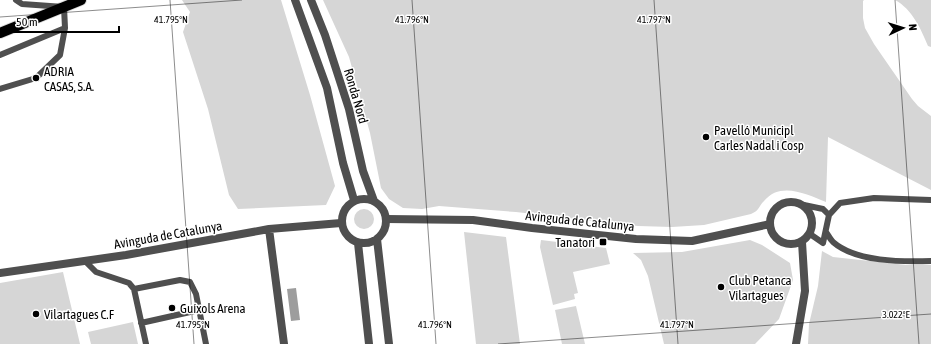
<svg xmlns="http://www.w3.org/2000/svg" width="931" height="344" font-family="'Asap Condensed',sans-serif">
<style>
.green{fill:#d6d6d6}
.water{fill:#9d9d9d}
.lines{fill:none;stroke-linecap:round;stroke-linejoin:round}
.primary-casing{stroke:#dbdbdb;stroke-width:12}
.service{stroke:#4f4f4f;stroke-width:6}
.minor{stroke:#4f4f4f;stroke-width:8}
.tertiary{stroke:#4f4f4f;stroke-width:8}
.primary{stroke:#000;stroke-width:10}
.ticks{fill:none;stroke:#000;stroke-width:1;stroke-opacity:0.45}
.poi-dot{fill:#000;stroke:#fff;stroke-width:1.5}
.labels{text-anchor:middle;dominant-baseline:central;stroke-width:3;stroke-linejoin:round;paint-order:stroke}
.poi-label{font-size:13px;fill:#000;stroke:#fff;text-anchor:start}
.street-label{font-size:13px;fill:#000;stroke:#fff}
.ticks-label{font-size:10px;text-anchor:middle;fill:#000;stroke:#fff;stroke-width:3;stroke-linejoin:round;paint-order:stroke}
</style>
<rect width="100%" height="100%" fill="#fff"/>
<!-- green -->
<path class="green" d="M182,0H281L310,95L335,186L326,205L238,209L229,195L208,109L183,32L190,12Z
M323,0H864L863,1V18L865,28L874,44L912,99L918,106L931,116V190L828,137L826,202C807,194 780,181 764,201C758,207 760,210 751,214L704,225L672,227L638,226L516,212L439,206L422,209L403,208L389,199L381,188L370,133L349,57Z
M895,0H931V47L928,46C921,29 912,9 895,0Z
M354 219a10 10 0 1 1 20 0a10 10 0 1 1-20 0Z
M464,232L506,237L520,344H476Z
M541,240L606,248L610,264L573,272L578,293L574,294L575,299L553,305L540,247Z
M750,240L762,245L790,263L793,280L779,319L755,344H664L648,276L641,260L633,253L682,252Z
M822,251L833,257L907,265H931V344H808L809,324L818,286Z
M63,272L80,344H0V283Z
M576,306L585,344H562L555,310Z
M133,322L138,344H91L88,332Z"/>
<!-- water -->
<path class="water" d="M296,288L300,320L291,321L287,289Z"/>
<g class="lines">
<defs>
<path id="primary" d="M0,33L81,0"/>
</defs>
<!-- primary casing -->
<use href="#primary" class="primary-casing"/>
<!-- service -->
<path class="service" d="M0,55L65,28L64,7L22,4L16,0
M0,89L36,78L60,55L65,28
M804,205L823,209L829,215
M826,232C828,235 830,239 833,242C856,262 902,262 931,261
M810,234L823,243L829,215L840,203L874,198L931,200
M85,261L96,272L129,283L134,289L146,344
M134,289L180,280L190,282L196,294L206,344
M141,323L199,310"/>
<!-- minor -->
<path class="minor" d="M770 223a21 21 0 1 1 42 0a21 21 0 1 1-42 0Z
M386,219L473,220L532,228L636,239L692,241L770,224
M269,229L284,344
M0,273L126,255L269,229L341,223
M796,344L805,291L802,242"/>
<!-- tertiary -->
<path class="tertiary" d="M295,0L327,88L343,163L354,200
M311,0L325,35L349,109L363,171L374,201
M342 221a22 22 0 1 1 44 0a22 22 0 1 1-44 0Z
M377,239L389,344
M358,243L369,344"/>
<!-- primary -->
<use href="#primary" class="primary"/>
</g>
<!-- ticks -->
<path class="ticks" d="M170,0L194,344M412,0L436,344M654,0L678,344M895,0L919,344M0,17L242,0M498,344L931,314"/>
<!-- markers -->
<g class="poi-dot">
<circle cx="36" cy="78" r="4"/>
<circle cx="706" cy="137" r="4"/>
<rect x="599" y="238" width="8" height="8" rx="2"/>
<circle cx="721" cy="287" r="4"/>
<circle cx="172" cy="308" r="4"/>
<circle cx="36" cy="314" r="4"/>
</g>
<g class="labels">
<!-- poi labels -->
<g class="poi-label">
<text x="44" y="71">ADRIA<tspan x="44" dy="15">CASAS, S.A.</tspan></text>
<text x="714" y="130">Pavelló Municipl<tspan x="714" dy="15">Carles Nadal i Cosp</tspan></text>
<text x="595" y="242" text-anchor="end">Tanatori</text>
<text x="729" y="280">Club Petanca<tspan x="729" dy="15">Vilartagues</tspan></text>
<text x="180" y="308">Guíxols Arena</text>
<text x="44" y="314">Vilartagues C.F</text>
</g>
<!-- street labels -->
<g class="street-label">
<text transform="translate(356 96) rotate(74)">Ronda Nord</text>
<text transform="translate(580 221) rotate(6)">Avinguda de Catalunya</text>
<text transform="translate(168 235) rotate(-10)">Avinguda de Catalunya</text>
</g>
</g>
<g class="ticks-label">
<text x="171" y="23">41.795°N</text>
<text x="412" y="23">41.796°N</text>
<text x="654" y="23">41.797°N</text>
<text x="896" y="318">3.022°E</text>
<text x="193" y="328">41.795°N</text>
<text x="435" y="328">41.796°N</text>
<text x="677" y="328">41.797°N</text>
</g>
<!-- north arrow -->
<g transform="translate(903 28) rotate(86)" stroke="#ffffff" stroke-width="3" paint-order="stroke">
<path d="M0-3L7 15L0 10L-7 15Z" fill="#000000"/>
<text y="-6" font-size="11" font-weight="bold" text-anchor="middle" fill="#000000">N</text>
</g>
<!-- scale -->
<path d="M10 26v6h109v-6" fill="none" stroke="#000000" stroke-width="2"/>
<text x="16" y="26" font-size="12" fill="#000000" stroke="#ffffff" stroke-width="3" paint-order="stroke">50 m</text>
</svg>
